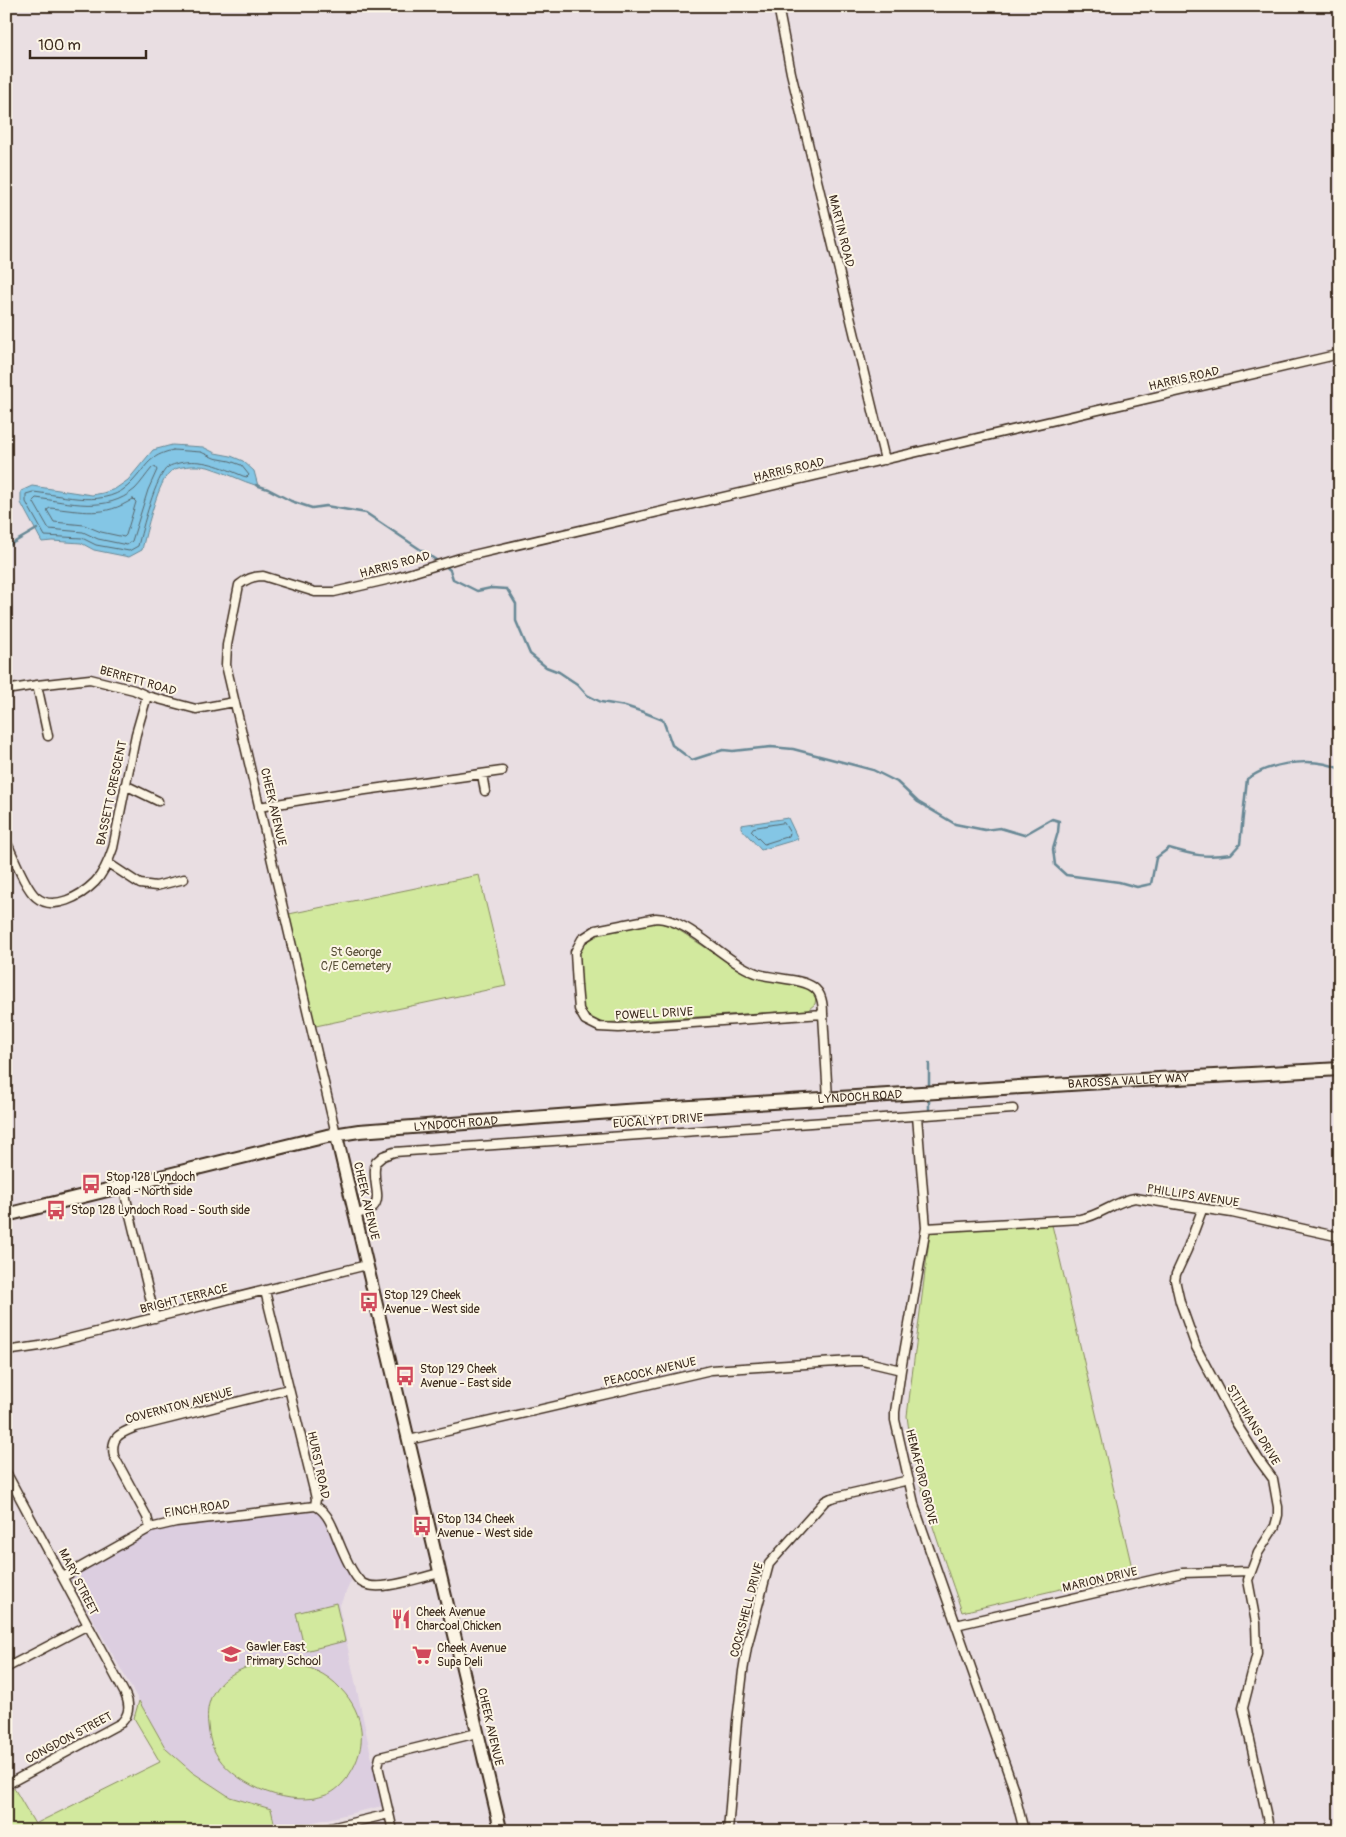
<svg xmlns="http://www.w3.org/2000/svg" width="1346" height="1837" font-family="Pangolin,sans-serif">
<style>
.built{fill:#dccee0}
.green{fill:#d2e99e;stroke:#868a5e}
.water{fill:#84c6e5;stroke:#678895}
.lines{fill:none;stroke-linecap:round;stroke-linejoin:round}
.shore{stroke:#58686e;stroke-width:1}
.stream{stroke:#678895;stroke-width:2.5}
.street-casing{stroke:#3b2a1e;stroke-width:11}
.secondary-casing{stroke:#3b2a1e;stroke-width:15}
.primary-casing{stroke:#3b2a1e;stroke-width:16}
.street{stroke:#fcf5e5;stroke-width:8}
.secondary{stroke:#fcf5e5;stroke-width:11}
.primary{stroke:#fcf5e5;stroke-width:12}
.labels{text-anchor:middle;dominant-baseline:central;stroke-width:4;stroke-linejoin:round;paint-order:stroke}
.street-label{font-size:12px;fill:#3b2a1e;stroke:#fcf5e5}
.park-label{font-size:12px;fill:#595038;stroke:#fcf5e5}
.poi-label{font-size:12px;fill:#3b2a1e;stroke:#fcf5e5;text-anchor:start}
</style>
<rect width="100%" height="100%" fill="#e9dee2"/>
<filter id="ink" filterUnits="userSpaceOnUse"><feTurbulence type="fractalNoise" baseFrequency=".02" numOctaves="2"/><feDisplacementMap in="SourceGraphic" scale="10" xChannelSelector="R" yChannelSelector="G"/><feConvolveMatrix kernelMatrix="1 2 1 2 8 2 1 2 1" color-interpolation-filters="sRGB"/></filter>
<g filter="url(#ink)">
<!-- built -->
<path class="built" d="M313,1512L320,1514L352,1579L339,1607L382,1806L276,1831L271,1809L230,1797L192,1772L166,1749L70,1579L151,1532L171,1527Z"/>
<!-- green -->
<path class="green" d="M479,875L506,986L311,1027L284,915Z
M653,923H661L674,927L743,972L755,977L808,988L816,997L815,1004L808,1010L600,1023L591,1019L582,1008L579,957L582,947L587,939L596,934Z
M1052,1225L1133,1572L962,1612C940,1547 915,1483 907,1416L930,1232Z
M336,1603L345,1641L305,1651L296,1613Z
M288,1661C308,1667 326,1672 341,1689C365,1714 368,1747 349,1775C344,1783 335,1792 326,1795C293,1808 238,1787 218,1757C211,1747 209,1736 208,1725C202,1677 248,1661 288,1661Z
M139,1701L166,1749L192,1772L230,1797L271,1809L276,1831H6V1793L14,1788L35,1824L160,1762L134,1718Z"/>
<!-- water -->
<path class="water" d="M172,445L203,447L215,453L231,456L243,461L254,471L258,486C241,481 225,472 208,467C197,465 175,465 168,474C157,487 146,532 142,550L129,557L94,550L81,543L52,541L42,542L21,503V491L32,486L92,495L103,493L115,489L128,480L153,450Z
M788,818L798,839L761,850L741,828V825Z"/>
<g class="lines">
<!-- shore -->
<path class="shore" d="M173,450L201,452L214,458L230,461L241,465L249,475L247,477L243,476C222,467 202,458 179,463C176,464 171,465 168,467C156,475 142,530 138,546L129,551L96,545L82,538L45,536L26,502V494L33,492C64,495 107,510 132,482C148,465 148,456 173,450Z
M155,467L157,470L148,490L132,541L127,545L98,539L83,532L49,529L33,501L36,498C69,502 106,514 135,489C141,483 146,475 152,468Z
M133,499L136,502L126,535L124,537L101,532L84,525L54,522L47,510L50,508C82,511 104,518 133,499Z
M784,823L790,833L789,836L764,844L751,831L753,828Z"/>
<!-- stream -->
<path class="stream" d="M256,485L268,489L291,501L312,508L326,506L366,513L439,562
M6,547L37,529
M444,565L450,570L453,579L477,591L491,588L507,589L516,604V621L530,654L546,667L559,672L577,684L587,695L601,702L625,706L643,712L663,720L672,745L692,760L723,750L733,751L771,747L793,749L873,770L897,782L918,802L955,824L985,830L1000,828L1024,835L1052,819L1059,821L1058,832L1053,849L1055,865L1066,875L1119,882L1137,887L1151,884L1156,858L1169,848C1193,855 1205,858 1231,854L1240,844L1247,779C1254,775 1261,770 1269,768C1290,761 1320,759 1340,769
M929,1064V1086
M929,1100V1111"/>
<defs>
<path id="street" d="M778,6L791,73L885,460
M37,685L48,736
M6,690L37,685L90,679L134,690L147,696L196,709L234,702
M482,774L485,791
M125,785L158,801
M259,807L344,793L502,771
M6,841C13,855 25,888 36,897C53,912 81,896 95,882C104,873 109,860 113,848L136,734L147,696
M108,863L140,884L156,886L184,879
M823,1014L619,1028L599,1027L585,1020L582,1015L579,1009L577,986L575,952L582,939L596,930L656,918C690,919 723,961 756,973C771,979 801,978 813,987C822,993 823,1004 823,1014L828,1099
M917,1116L926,1228L901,1370L895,1412V1420L915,1508L1013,1787L1024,1831
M336,1134L226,665L227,645L239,585C246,579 253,576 263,576L315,592H334L395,578L460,558L1340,354
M123,1186L155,1318
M1202,1210L1187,1250L1176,1274L1175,1280L1180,1302L1196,1347L1235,1421L1259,1460L1273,1479L1278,1507V1515L1275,1526L1258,1553L1248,1580L1256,1623L1257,1653L1243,1708L1270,1831
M355,1214C393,1208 369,1186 376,1162L383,1156L394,1152L1013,1109
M926,1228L1080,1219C1100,1216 1115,1201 1135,1198L1232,1213L1340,1237
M265,1291L314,1490L316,1499L315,1506C325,1510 330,1521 334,1530C339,1543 351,1574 361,1582C376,1594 421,1577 440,1573
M6,1351L40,1346L367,1265
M409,1440L711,1370L852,1361H863L901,1370
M6,1472L125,1694C130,1705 130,1714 121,1723L6,1785
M150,1528L147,1517L114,1456C110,1437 120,1433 136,1427L289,1389
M63,1577L150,1528L176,1522L315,1506
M956,1625L1182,1573L1250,1571
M6,1668L88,1625
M318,1831L389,1814
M393,1831L378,1766L380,1757L477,1733
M728,1831L737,1721L743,1671L747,1647L769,1564L825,1501L831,1498L909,1480"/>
<path id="secondary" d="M336,1134L501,1831"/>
<g id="primary">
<path id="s1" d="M6,1215L327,1136L359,1131L625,1111L1086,1083L1340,1069"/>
</g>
</defs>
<!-- street casing -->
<use href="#street" class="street-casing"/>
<!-- secondary casing -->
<use href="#secondary" class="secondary-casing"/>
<!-- primary casing -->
<use href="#primary" class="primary-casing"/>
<!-- street -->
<use href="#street" class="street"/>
<!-- secondary -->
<use href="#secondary" class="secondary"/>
<!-- primary -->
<use href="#primary" class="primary"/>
</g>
</g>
<!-- icons -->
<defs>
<symbol id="bus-bare" viewBox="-9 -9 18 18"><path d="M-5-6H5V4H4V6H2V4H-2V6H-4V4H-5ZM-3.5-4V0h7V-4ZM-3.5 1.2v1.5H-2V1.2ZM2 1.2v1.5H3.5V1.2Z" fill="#d1495b" stroke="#fcf5e5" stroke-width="2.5" paint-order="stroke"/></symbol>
<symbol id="restaurant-bare" viewBox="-9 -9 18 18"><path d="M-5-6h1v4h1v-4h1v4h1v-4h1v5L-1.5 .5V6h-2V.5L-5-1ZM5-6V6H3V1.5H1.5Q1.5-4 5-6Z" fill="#d1495b" stroke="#fcf5e5" stroke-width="2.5" paint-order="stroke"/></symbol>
<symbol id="school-bare" viewBox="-9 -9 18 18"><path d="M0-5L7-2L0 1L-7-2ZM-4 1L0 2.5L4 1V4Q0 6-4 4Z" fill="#d1495b" stroke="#fcf5e5" stroke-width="2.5" paint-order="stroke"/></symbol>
<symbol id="supermarket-bare" viewBox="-9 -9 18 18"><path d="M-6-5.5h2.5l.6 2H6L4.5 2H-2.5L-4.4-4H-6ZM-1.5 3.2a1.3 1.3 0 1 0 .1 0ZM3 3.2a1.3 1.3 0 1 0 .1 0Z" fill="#d1495b" stroke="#fcf5e5" stroke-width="2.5" paint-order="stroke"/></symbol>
</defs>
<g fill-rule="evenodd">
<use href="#bus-bare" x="77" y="1170" width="28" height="28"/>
<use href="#bus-bare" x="42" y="1196" width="28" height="28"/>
<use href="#bus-bare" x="355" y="1288" width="28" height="28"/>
<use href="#bus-bare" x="391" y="1362" width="28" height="28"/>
<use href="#bus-bare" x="408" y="1512" width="28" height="28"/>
<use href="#restaurant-bare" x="387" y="1605" width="28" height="28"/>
<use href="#school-bare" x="217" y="1640" width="28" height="28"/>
<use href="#supermarket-bare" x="408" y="1641" width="28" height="28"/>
</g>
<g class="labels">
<!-- street labels -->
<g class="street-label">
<text transform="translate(841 231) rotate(76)">MARTIN ROAD</text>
<text transform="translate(1184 379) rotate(-13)">HARRIS ROAD</text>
<text transform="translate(789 470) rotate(-13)">HARRIS ROAD</text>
<text transform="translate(395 565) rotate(-15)">HARRIS ROAD</text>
<text transform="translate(138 681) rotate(16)">BERRETT ROAD</text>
<text transform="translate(112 793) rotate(-78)">BASSETT CRESCENT</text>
<text transform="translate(273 807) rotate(77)">CHEEK AVENUE</text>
<text transform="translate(654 1014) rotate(-3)">POWELL DRIVE</text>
<text stroke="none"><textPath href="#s1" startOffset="1134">BAROSSA VALLEY WAY</textPath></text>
<text stroke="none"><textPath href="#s1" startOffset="865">LYNDOCH ROAD</textPath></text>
<text transform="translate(658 1121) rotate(-4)">EUCALYPT DRIVE</text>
<text stroke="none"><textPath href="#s1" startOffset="460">LYNDOCH ROAD</textPath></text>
<text transform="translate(1193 1196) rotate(9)">PHILLIPS AVENUE</text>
<text transform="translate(366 1201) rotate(77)">CHEEK AVENUE</text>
<text transform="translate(184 1299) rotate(-14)">BRIGHT TERRACE</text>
<text transform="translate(650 1372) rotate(-13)">PEACOCK AVENUE</text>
<text transform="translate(179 1406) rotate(-15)">COVERNTON AVENUE</text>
<text transform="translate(1253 1425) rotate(59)">STITHIANS DRIVE</text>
<text transform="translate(318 1465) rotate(78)">HURST ROAD</text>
<text transform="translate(921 1477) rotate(76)">HEMAFORD GROVE</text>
<text transform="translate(197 1509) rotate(-8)">FINCH ROAD</text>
<text transform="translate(1100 1580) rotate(-13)">MARION DRIVE</text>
<text transform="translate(78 1582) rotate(63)">MARY STREET</text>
<text transform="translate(747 1610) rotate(-75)">COCKSHELL DRIVE</text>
<text transform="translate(490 1727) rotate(77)">CHEEK AVENUE</text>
<text transform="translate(69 1738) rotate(-28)">CONGDON STREET</text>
</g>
<!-- park labels -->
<g class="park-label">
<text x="356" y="952">St George<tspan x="356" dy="14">C/E Cemetery</tspan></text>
</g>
<!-- poi labels -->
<g class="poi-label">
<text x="106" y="1177">Stop 128 Lyndoch<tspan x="106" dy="14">Road - North side</tspan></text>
<text x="71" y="1210">Stop 128 Lyndoch Road - South side</text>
<text x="384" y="1295">Stop 129 Cheek<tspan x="384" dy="14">Avenue - West side</tspan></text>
<text x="420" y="1369">Stop 129 Cheek<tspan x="420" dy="14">Avenue - East side</tspan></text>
<text x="437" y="1519">Stop 134 Cheek<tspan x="437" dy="14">Avenue - West side</tspan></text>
<text x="416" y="1612">Cheek Avenue<tspan x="416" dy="14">Charcoal Chicken</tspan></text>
<text x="246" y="1647">Gawler East<tspan x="246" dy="14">Primary School</tspan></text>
<text x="437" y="1648">Cheek Avenue<tspan x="437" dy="14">Supa Deli</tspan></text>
</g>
</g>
<!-- margin -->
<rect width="1346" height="1837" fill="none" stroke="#fcf5e5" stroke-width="25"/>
<rect x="12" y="12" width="1321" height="1812" fill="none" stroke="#3b2a1e" stroke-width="2" filter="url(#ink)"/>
<!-- scale -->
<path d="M30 50v8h116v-8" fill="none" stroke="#3b2a1e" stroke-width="2.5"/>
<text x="38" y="50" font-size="15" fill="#3b2a1e" stroke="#fcf5e5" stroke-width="4" paint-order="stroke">100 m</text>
</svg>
